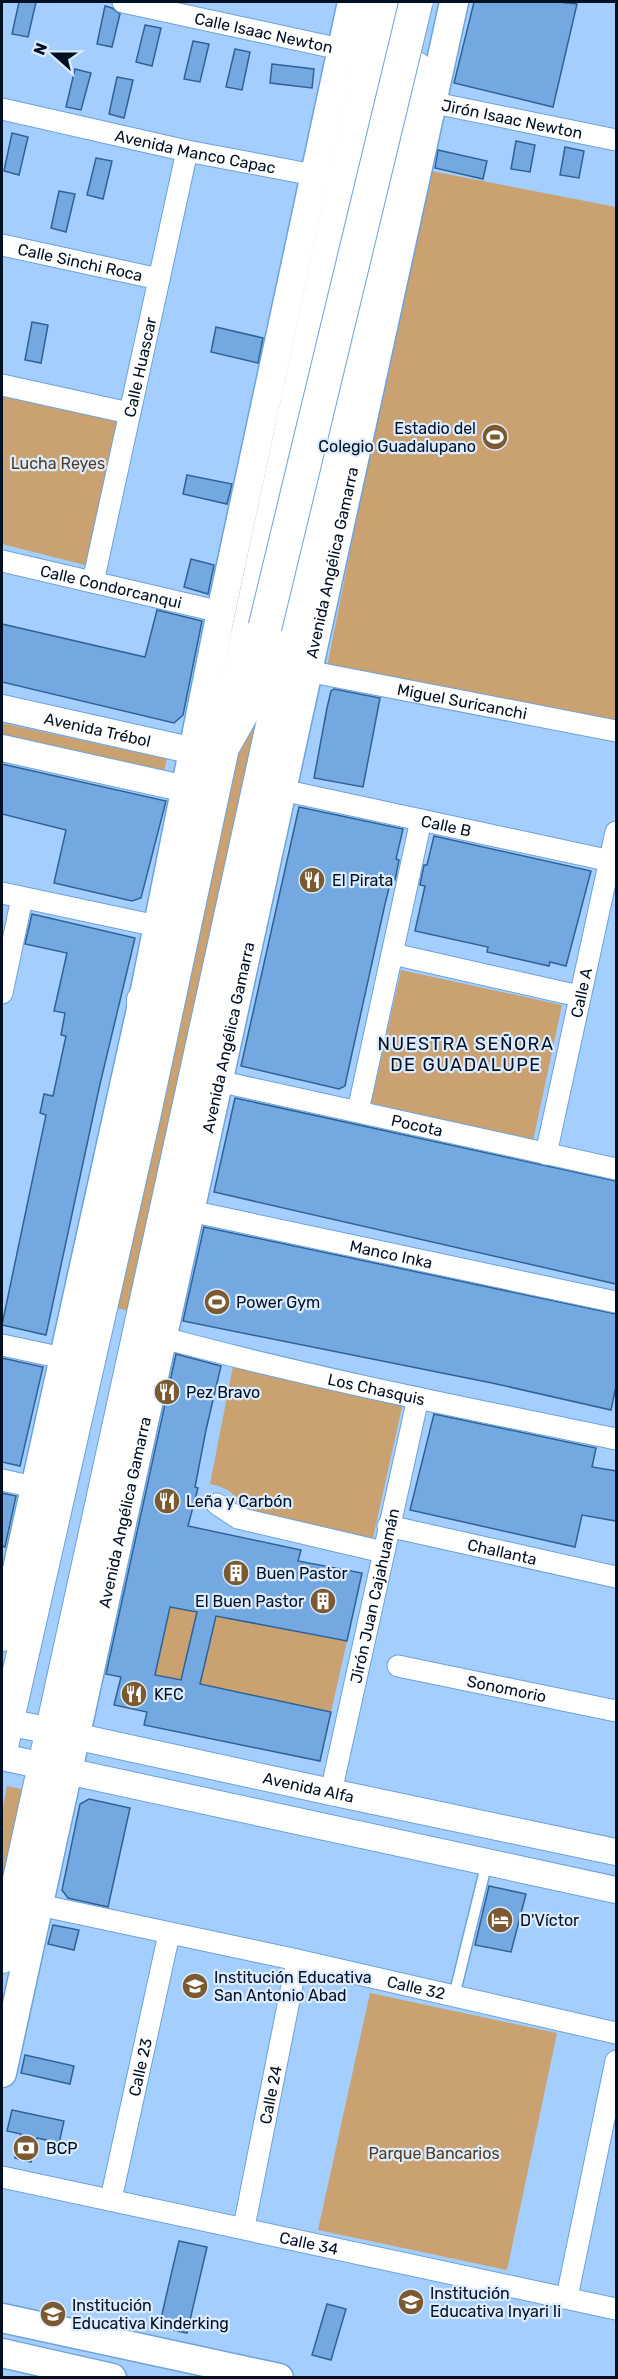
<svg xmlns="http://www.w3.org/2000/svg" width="618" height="2379" font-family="Rubik,sans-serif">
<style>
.green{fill:#caa170}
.building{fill:#74a8e1;stroke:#2f6296;stroke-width:1.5;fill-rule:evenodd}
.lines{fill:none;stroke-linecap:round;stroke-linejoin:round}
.service-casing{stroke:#6da2da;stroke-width:13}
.minor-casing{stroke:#6da2da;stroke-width:23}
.tertiary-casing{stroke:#6da2da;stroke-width:28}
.secondary-casing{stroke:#6da2da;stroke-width:31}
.primary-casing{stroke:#6da2da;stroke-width:34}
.motorway-casing{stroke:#6da2da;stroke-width:35}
.service{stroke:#fff;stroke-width:10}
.minor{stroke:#fff;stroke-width:21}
.tertiary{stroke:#fff;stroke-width:26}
.secondary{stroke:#fff;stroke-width:28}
.primary{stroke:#fff;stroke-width:32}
.motorway{stroke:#fff;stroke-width:33}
.motorway-bridge-casing{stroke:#6da2da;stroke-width:35;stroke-linecap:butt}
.motorway-bridge{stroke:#fff;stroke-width:33}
.labels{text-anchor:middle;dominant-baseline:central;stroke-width:4.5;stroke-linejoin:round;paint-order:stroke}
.street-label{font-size:16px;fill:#001024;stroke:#dcecfe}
.poi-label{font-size:16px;fill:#001024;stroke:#dcecfe;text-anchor:start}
.park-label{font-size:16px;fill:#553b1b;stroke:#dcecfe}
.neighbourhood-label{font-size:18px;letter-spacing:1.5px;fill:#001024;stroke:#dcecfe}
</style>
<rect width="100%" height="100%" fill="#a3cefd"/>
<!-- green -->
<path class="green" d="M426,170L616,207V724L327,667Z
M370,207L132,1312L110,1306L214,828L260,686Z
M2,392L125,417L93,567L2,544Z
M2,723L167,759L163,774L2,738Z
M401,970L562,1005L533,1141L371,1103Z
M233,1366L403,1403L372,1542L244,1512C237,1494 229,1488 210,1484Z
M170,1607L347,1641L331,1712L155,1675Z
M7,1786L26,1790L2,1904V1813Z
M370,1993L557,2033L507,2270L318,2230Z"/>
<!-- building -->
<path class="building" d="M19,2H36L28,37L12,34Z
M474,2H558L577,4L553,107L454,83Z
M105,6L112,8L120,14L112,47L97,44Z
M145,25L161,28L152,66L136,62Z
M193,41L209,44L200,82L184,79Z
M235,49L250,52L242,90L226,87Z
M272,64L314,69L312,88L270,83Z
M75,69L91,73L81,110L66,107Z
M117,77L133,80L124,118L109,114Z
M12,133L28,137L19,175L4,171Z
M516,141L535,145L530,172L511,169Z
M565,147L584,151L579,178L560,175Z
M438,150L487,161L483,179L435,168Z
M96,158L112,161L103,199L87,195Z
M59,191L75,194L66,232L51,228Z
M32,322L48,325L41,363L25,360Z
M216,327L263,338L258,363L211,352Z
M187,475L232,484L227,504L183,494Z
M191,559L214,565L208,594L184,587Z
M157,610L202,621L183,715L174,723L2,682V624L145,657Z
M334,689L380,698L363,787L314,778L327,708L331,691Z
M2,764L166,801L141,898L132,901L54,883L66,830L2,814Z
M299,807L403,829L396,859L399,860L395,880H391L385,904L347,1076L345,1086L339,1089L241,1066Z
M434,836L591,871L566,966L550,962L549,966L487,952L488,947L415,931L425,886L420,885L424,865H427Z
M32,914L135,938L100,1084L46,1335L2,1325L46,1115L40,1113L44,1094L53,1096L66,1036L61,1035L65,1013L54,1011L67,953L25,944Z
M235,1098L616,1181V1284L214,1192Z
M204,1227L616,1314V1386L611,1410L492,1383L183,1321Z
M176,1354L221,1366L206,1430L195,1487L198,1488L188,1526L301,1550L298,1561L362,1573L347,1641L216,1616L200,1684L331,1712L320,1761L144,1725L147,1712L114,1705L121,1677L106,1674ZM170,1607L197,1612L181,1680L155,1675Z
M2,1358L43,1367L20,1466L2,1462Z
M434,1414L596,1448L592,1467L616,1471V1521L582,1515L575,1547L410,1510Z
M2,1493L16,1496L5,1547L2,1546Z
M89,1799L130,1808L108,1907L68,1898L62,1890L80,1804Z
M489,1886L526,1894L511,1952L475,1945Z
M53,1925L79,1930L74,1950L48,1944Z
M25,2055L74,2066L70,2084L21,2073Z
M12,2110L64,2121L59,2143L37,2138L31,2162L15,2158L21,2134L7,2131Z
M179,2241L207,2247L187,2333L159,2327Z
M327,2304L346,2309L331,2360L312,2355Z"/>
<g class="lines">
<defs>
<path id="service" d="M454,1996L487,1862"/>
<g id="minor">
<path id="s1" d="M123,2L354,52"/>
<path id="s2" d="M420,100L616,140"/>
<path id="s3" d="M2,109L187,151L330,178"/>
<path id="s4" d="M2,245L159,279"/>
<path d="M2,385L129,413"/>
<path id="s5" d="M2,561L221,612"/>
<path id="s6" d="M93,582L187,151"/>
<path id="s7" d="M307,671L616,731"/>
<path id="s8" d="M282,790L611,861"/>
<path d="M2,893L157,926"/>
<path d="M393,954L579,996"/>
<path d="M2,993L22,898"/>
<path id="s9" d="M218,1081L616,1169"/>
<path d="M358,1111L421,820"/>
<path id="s10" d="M546,1154L616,832"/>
<path id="s11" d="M176,1208L616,1302"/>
<path id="s12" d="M149,1334C303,1376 460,1407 616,1439"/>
<path d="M2,1345L63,1358"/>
<path d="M2,1480L34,1487"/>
<path d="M217,1504L238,1518L383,1552"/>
<path id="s13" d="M388,1526L616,1577"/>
<path id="s14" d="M398,1666L616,1711"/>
<path id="s15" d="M331,1792L418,1398"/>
<path id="s16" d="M39,1905L297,1960L616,2033"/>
<path id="s17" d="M2,2177L616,2309"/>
<path id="s18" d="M111,2199L169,1934"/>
<path id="s19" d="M244,2227L297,1960"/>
<path d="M567,2297L616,2061"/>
</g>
<g id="tertiary">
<path id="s20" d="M2,708L194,751"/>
<path d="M2,748L186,789"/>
<path id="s21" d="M2,1726L7,1722L51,1731L331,1792L616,1852"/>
<path d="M2,1757L616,1890"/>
</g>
<g id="secondary">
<path d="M2,1637L143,1000L221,612L352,2"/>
<path id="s22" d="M2,2073L454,2"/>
<path d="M2,2318L279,2378"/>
<path d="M2,2353L112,2378"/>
</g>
<path id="primary" d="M143,1000L144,1056
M2,1746L145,1113L382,2
M2,1957L416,68"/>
<path id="motorway" d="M220,752L242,713L265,627"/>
</defs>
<!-- service casing -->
<use href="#service" class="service-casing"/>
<!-- minor casing -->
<use href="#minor" class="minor-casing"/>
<!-- tertiary casing -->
<use href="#tertiary" class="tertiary-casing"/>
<!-- secondary casing -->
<use href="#secondary" class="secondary-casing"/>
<!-- primary casing -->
<use href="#primary" class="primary-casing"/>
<!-- motorway casing -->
<use href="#motorway" class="motorway-casing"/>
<!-- service -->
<use href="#service" class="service"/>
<!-- minor -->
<use href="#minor" class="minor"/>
<!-- tertiary -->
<use href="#tertiary" class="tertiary"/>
<!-- secondary -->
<use href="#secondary" class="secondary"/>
<!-- primary -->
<use href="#primary" class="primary"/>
<!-- motorway -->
<use href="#motorway" class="motorway"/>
<defs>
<path id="motorway-bridge" d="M265,627L416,2"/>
</defs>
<!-- motorway-bridge casing -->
<use href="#motorway-bridge" class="motorway-bridge-casing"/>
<!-- motorway-bridge -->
<use href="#motorway-bridge" class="motorway-bridge"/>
</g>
<!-- icons -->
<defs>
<symbol id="stadium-disc" viewBox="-11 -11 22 22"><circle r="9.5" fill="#7b5a31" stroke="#dcecfe"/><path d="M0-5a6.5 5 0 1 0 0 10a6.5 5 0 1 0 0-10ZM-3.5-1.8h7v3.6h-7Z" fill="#fff"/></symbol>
<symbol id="restaurant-disc" viewBox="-11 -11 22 22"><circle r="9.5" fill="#7b5a31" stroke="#dcecfe"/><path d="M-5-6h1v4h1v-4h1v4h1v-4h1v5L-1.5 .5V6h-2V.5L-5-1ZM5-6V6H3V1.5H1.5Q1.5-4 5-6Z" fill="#fff"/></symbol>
<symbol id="building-disc" viewBox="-11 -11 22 22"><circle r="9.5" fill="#7b5a31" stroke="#dcecfe"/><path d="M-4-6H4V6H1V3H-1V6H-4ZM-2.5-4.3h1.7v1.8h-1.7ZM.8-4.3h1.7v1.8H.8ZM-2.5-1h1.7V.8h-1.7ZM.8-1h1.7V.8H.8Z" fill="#fff"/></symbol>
<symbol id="hotel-disc" viewBox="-11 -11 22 22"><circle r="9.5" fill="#7b5a31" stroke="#dcecfe"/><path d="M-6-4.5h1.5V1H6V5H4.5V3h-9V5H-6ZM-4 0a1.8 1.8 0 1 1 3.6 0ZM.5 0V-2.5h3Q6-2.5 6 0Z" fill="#fff"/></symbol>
<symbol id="school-disc" viewBox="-11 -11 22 22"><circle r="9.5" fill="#7b5a31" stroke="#dcecfe"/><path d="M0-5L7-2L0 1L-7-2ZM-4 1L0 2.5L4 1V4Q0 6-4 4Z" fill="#fff"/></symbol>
<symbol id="bank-disc" viewBox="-11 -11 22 22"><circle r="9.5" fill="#7b5a31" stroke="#dcecfe"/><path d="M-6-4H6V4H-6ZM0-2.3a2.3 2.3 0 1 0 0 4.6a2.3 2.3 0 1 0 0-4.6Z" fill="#fff"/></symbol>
</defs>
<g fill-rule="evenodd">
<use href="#stadium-disc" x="480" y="422" width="30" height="30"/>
<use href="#restaurant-disc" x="297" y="865" width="30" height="30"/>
<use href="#stadium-disc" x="202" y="1287" width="30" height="30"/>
<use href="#restaurant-disc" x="152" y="1377" width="30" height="30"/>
<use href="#restaurant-disc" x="152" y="1486" width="30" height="30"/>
<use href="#building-disc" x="221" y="1558" width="30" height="30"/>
<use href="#building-disc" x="308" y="1586" width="30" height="30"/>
<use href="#restaurant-disc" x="119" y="1679" width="30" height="30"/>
<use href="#hotel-disc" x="485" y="1905" width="30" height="30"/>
<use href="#school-disc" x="180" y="1971" width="30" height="30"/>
<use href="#bank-disc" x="11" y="2133" width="30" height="30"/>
<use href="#school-disc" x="396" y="2287" width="30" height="30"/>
<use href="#school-disc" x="38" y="2299" width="30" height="30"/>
</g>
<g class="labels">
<!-- street labels -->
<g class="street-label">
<text stroke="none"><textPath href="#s1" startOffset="144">Calle Isaac Newton</textPath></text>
<text stroke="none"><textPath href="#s2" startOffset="94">Jirón Isaac Newton</textPath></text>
<text stroke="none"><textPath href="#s3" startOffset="198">Avenida Manco Capac</textPath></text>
<text stroke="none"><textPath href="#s4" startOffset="80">Calle Sinchi Roca</textPath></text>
<text stroke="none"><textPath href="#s6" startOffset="220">Calle Huascar</textPath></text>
<text stroke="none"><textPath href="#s22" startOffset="1546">Avenida Angélica Gamarra</textPath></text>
<text stroke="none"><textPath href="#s5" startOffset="112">Calle Condorcanqui</textPath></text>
<text stroke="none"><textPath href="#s7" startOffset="158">Miguel Suricanchi</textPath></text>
<text stroke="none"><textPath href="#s20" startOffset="98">Avenida Trébol</textPath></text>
<text stroke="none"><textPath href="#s8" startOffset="168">Calle B</textPath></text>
<text stroke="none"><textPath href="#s10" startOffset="165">Calle A</textPath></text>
<text stroke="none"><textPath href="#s22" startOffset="1060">Avenida Angélica Gamarra</textPath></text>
<text stroke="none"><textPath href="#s9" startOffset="204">Pocota</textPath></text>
<text stroke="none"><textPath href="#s11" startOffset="220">Manco Inka</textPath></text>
<text stroke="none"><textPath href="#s12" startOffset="234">Los Chasquis</textPath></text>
<text stroke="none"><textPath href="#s22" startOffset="574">Avenida Angélica Gamarra</textPath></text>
<text stroke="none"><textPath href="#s13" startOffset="117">Challanta</textPath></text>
<text stroke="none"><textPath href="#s15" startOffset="201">Jirón Juan Cajahuamán</textPath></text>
<text stroke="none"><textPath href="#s14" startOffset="111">Sonomorio</textPath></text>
<text stroke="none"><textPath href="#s21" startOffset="315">Avenida Alfa</textPath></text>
<text stroke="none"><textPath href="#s16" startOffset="386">Calle 32</textPath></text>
<text stroke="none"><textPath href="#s18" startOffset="135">Calle 23</textPath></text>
<text stroke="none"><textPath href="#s19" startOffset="135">Calle 24</textPath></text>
<text stroke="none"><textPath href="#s17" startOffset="314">Calle 34</textPath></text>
</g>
<!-- poi labels -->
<g class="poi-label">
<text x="476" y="428" text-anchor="end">Estadio del<tspan x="476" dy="18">Colegio Guadalupano</tspan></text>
<text x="332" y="880">El Pirata</text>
<text x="236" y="1302">Power Gym</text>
<text x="186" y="1392">Pez Bravo</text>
<text x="186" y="1501">Leña y Carbón</text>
<text x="256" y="1573">Buen Pastor</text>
<text x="304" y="1601" text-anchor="end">El Buen Pastor</text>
<text x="154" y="1694">KFC</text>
<text x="520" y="1920">D'Víctor</text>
<text x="214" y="1977">Institución Educativa<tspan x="214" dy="18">San Antonio Abad</tspan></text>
<text x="46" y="2148">BCP</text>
<text x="430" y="2293">Institución<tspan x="430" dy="18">Educativa Inyari Ii</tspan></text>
<text x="72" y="2305">Institución<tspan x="72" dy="18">Educativa Kinderking</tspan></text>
</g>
<!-- park labels -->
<g class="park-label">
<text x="58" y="463">Lucha Reyes</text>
<text x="434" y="2153">Parque Bancarios</text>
</g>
<!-- neighbourhood labels -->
<g class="neighbourhood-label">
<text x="466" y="1044">NUESTRA SEÑORA<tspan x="466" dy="21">DE GUADALUPE</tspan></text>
</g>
</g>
<!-- border -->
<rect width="618" height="2379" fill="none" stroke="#001024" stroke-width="6"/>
<!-- north arrow -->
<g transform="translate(54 54) rotate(291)" stroke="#dcecfe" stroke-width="4.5" paint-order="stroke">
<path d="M0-4.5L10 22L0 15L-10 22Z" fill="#001024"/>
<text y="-9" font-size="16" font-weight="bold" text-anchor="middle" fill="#001024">N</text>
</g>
</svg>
